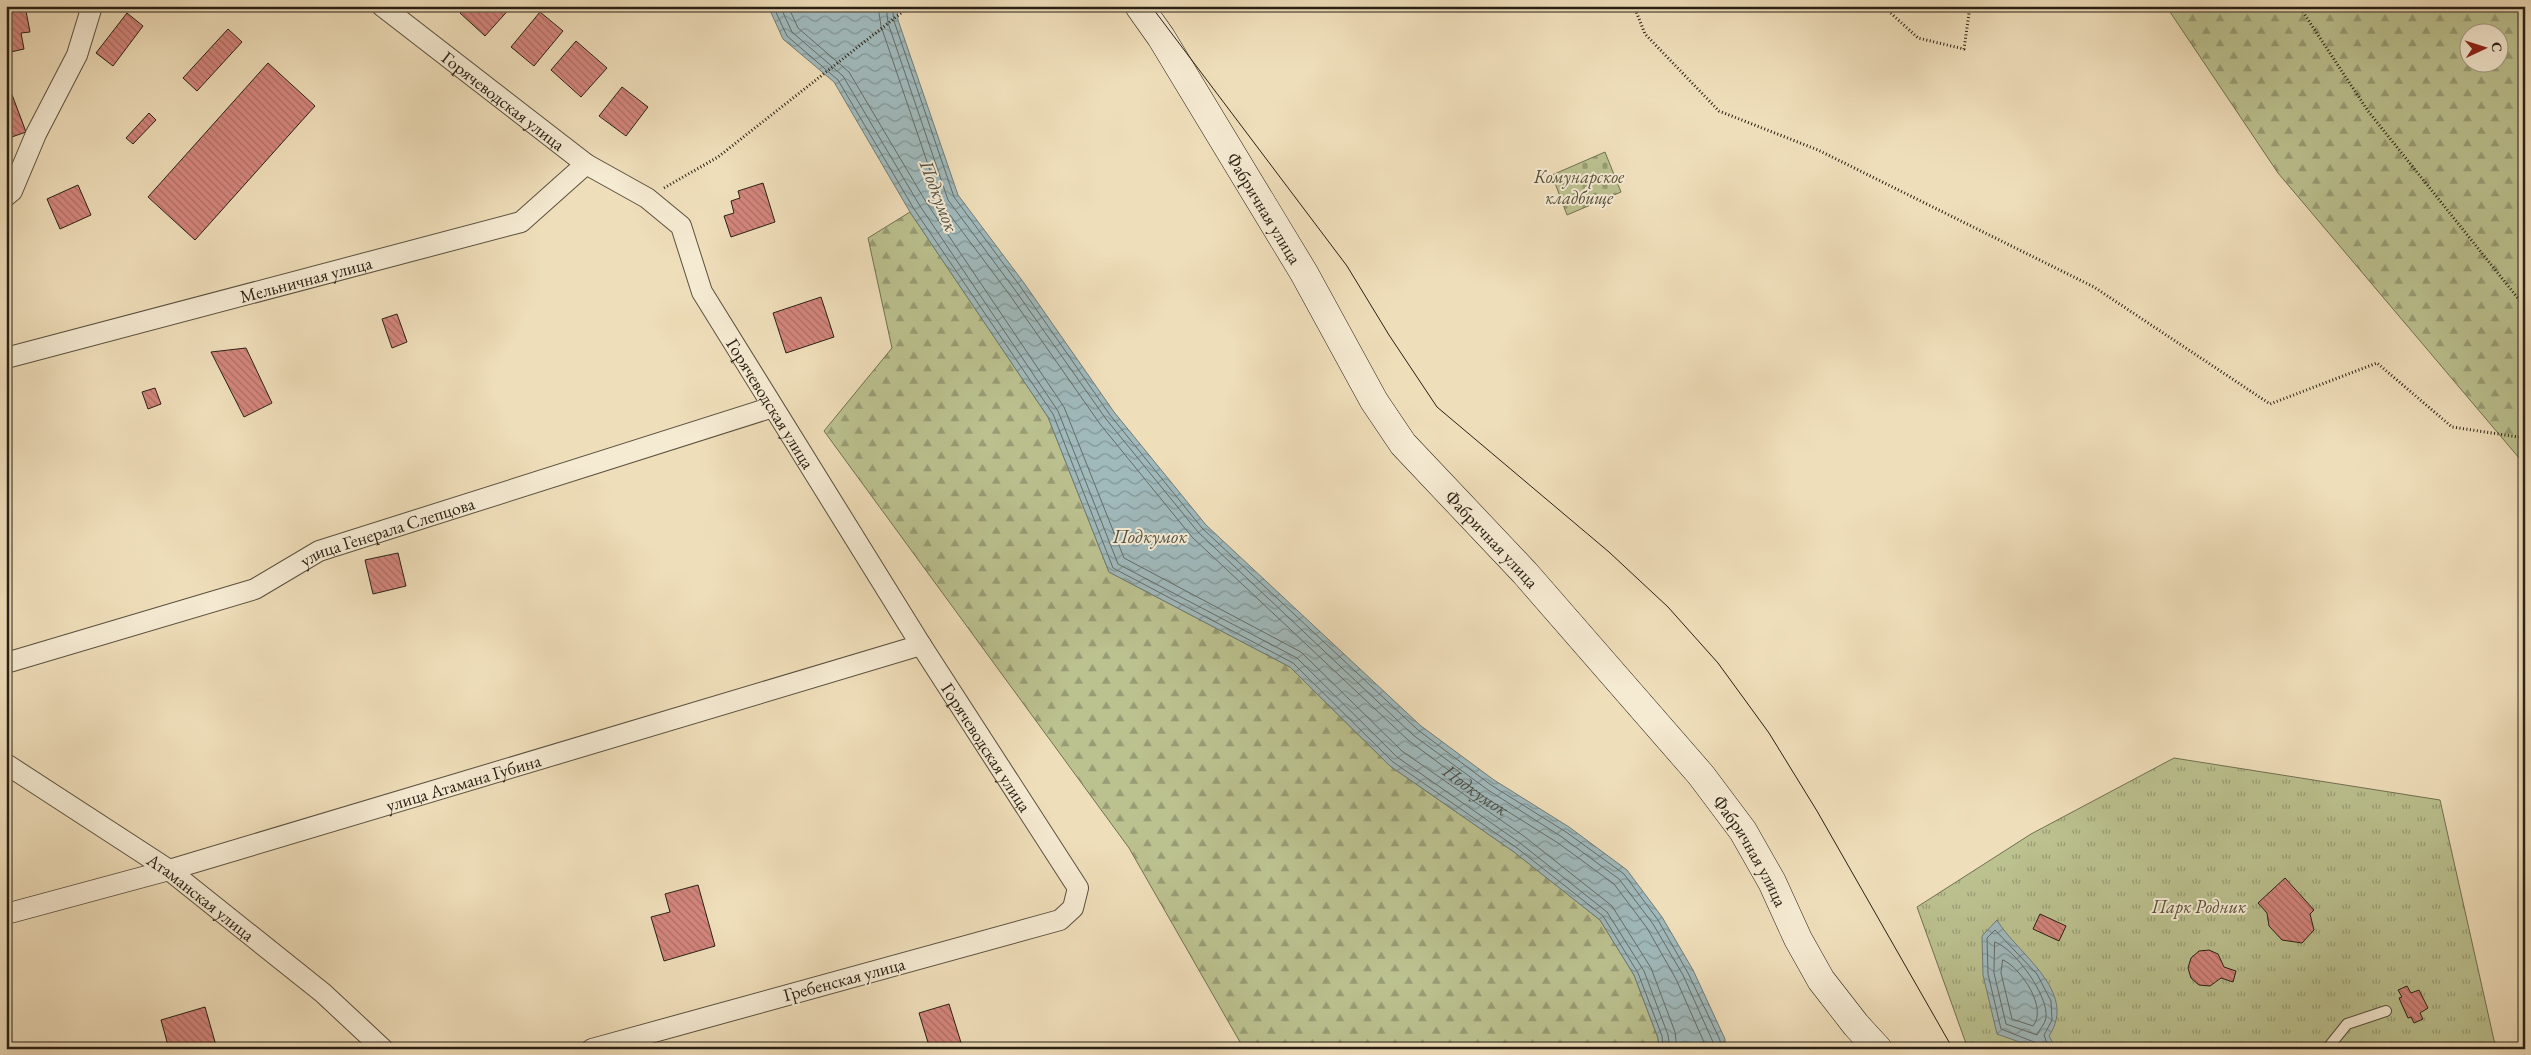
<svg xmlns="http://www.w3.org/2000/svg" width="2531" height="1055" font-family="'EB Garamond',serif">
<style>
.forest{fill:url(#forest-firs);stroke:#727052;fill-rule:evenodd}
.cemetery{fill:url(#cemetery-stones);stroke:#727052}
.park{fill:url(#park-tufts);stroke:#727052}
.water{fill:url(#water-waves);stroke:#707c78}
.lines{fill:none;stroke-linecap:round;stroke-linejoin:round}
.shore{stroke:#646c68;stroke-width:1}
.building{fill:url(#building-back-hatch);stroke:#292014}
.lane-casing{stroke:#5a503e;stroke-width:12}
.street-casing{stroke:#5a503e;stroke-width:22}
.secondary-casing{stroke:#292014;stroke-width:29}
.path{stroke:#292014;stroke-width:3;stroke-dasharray:1 2.5;stroke-linecap:butt}
.lane{stroke:#f5ead2;stroke-width:10}
.street{stroke:#f5ead2;stroke-width:20}
.secondary{stroke:#f5ead2;stroke-width:28}
.tram{stroke:#292014;stroke-width:1}
.labels{text-anchor:middle;dominant-baseline:central;stroke-width:4;stroke-linejoin:round;paint-order:stroke}
.street-label{font-size:18px;fill:#292014;stroke:#f5ead2}
.park-label{font-size:18px;font-style:italic;fill:#555039;stroke:#f5ead2}
.water-label{font-size:19px;font-style:italic;fill:#4d4e46;stroke:#f5ead2}
</style>
<defs>
<pattern id="forest-firs" width="22" height="20" patternUnits="userSpaceOnUse" patternTransform="scale(1.25)"><rect width="22" height="20" fill="#bbc18f"/><path d="M5 1l3.5 6h-7zM16 11l3.5 6h-7z" fill="#989c74"/></pattern>
<pattern id="cemetery-stones" width="16" height="16" patternUnits="userSpaceOnUse" patternTransform="scale(1.25)"><rect width="16" height="16" fill="#bbc18f"/><path d="M2 7V4a2 2 0 0 1 4 0v3zM10 15v-3a2 2 0 0 1 4 0v3z" fill="#989c74"/></pattern>
<pattern id="park-tufts" width="24" height="20" patternUnits="userSpaceOnUse" patternTransform="scale(1.25)"><rect width="24" height="20" fill="#bbc18f"/><path d="M3 7l-1-3M5 7V3M7 7l1-3M15 17l-1-3M17 17v-4M19 17l1-3" fill="none" stroke="#989c74"/></pattern>
<pattern id="water-waves" width="16" height="10" patternUnits="userSpaceOnUse" patternTransform="scale(1.25)"><rect width="16" height="10" fill="#a0b9bb"/><path d="M0 5q4-4 8 0t8 0" fill="none" stroke="#829697"/></pattern>
<pattern id="building-back-hatch" width="6" height="6" patternUnits="userSpaceOnUse" patternTransform="scale(1.25)"><rect width="6" height="6" fill="#d4867d"/><path d="M-1 5l2 2M0 0l6 6M5-1l2 2" fill="none" stroke="#ac6d65"/></pattern>
</defs>
<rect width="100%" height="100%" fill="#efdeba"/>
<filter id="stains"><feTurbulence type="fractalNoise" baseFrequency=".004" numOctaves="4"/><feColorMatrix values="0 0 0 0 .2 0 0 0 0 .09 0 0 0 0 .02 0 0 0 .5 -.17"/></filter>
<radialGradient id="worn" r=".72"><stop offset=".6" stop-color="#630" stop-opacity="0"/><stop offset="1" stop-color="#630" stop-opacity=".3"/></radialGradient>
<!-- forest -->
<path class="forest" d="M2166,6H2525V465L2278,173ZM2468,32H2498V62H2468Z
M910,212L1048,417L1109,572L1290,667L1390,766L1514,852L1600,920L1634,975L1658,1038L1659,1049H1244L1129,848L824,431L892,348L868,238Z"/>
<!-- cemetery -->
<path class="cemetery" d="M1605,152L1621,192L1567,215L1552,175Z"/>
<!-- park -->
<path class="park" d="M2174,758L2440,800L2496,1049H1968L1917,907L2031,834Z"/>
<!-- water -->
<path class="water" d="M768,6H897L898,20L958,195L1024,283L1114,412L1206,525L1421,726L1494,780L1569,827L1627,870L1662,917L1693,970L1725,1039V1049H1659L1658,1038L1634,975L1600,920L1514,852L1390,766L1290,667L1109,572L1048,417L910,212L834,82L783,39Z
M1997,920C2017,954 2079,991 2049,1036L2056,1049H2039L1997,1034L1983,975L1982,936Z"/>
<g class="lines">
<!-- shore -->
<g class="shore">
<path d="M773,6L787,36L838,80L914,209L1053,414L1113,568L1293,663L1393,762L1517,848L1603,916L1638,973L1662,1036L1663,1049"/>
<path d="M780,6L792,32L843,76L920,206L1058,411L1118,564L1297,658L1397,757L1520,843L1607,912L1644,971L1668,1035L1670,1049"/>
<path d="M788,6L798,28L849,72L926,202L1064,407L1124,558L1301,652L1402,751L1525,837L1612,906L1651,968L1675,1032L1677,1049"/>
<path id="s1" d="M878,6L881,26L941,203L1009,294L1100,424L1192,537L1408,740L1483,796L1558,843L1614,884L1647,928L1676,979L1707,1049"/>
<path d="M886,6L888,23L948,200L1015,290L1106,419L1198,532L1413,735L1488,790L1562,837L1619,879L1653,924L1683,975L1713,1042L1714,1049"/>
<path d="M892,6L894,21L954,197L1020,286L1110,415L1202,528L1418,730L1491,785L1566,832L1624,874L1658,920L1688,973L1720,1040V1049"/>
<path d="M1995,942C2015,949 2049,996 2046,1018C2045,1024 2039,1030 2037,1035L2006,1024L1994,973Z"/>
<path d="M2003,960C2021,968 2048,1008 2033,1026L2012,1019L2001,973Z"/>
<path d="M2038,1049L2034,1042L2001,1029L1988,974L1987,938L1995,930L2037,974L2051,1001L2052,1020L2044,1035L2049,1049"/>
</g>
</g>
<!-- building -->
<path class="building" d="M25,6L30,32L21,33L24,49L6,53V22L11,21L9,9Z
M466,6H512L485,36L460,13Z
M540,12L563,31L534,66L511,47Z
M127,13L143,26L113,66L96,53Z
M228,29L242,42L197,91L183,78Z
M576,41L607,68L581,97L551,70Z
M268,63L315,106L195,240L148,197Z
M622,87L648,107L626,136L599,116Z
M11,92L26,132L6,139V94Z
M149,113L156,120L133,144L126,138Z
M763,183L775,222L731,237L724,216L734,213L731,201L740,198L738,191Z
M78,185L91,215L60,229L47,199Z
M821,297L834,337L786,353L773,313Z
M397,314L407,342L392,348L382,319Z
M246,348L272,403L244,417L211,352Z
M155,388L161,404L148,409L142,392Z
M398,553L406,586L373,594L365,560Z
M2285,878L2314,910L2310,914L2314,930L2302,943L2282,940L2269,926L2267,913L2258,903Z
M698,885L715,946L664,961L651,917L670,912L665,894Z
M2040,914L2066,926L2059,941L2033,929Z
M2209,950L2218,954L2224,967L2236,971L2233,982L2221,978L2210,986L2199,985L2191,978L2188,968L2191,958L2199,951Z
M2407,986L2411,993L2419,990L2428,1008L2420,1013L2423,1019L2414,1023L2411,1017L2408,1018L2399,998L2402,997L2398,990Z
M949,1004L963,1049H930L919,1013Z
M205,1007L217,1049H169L161,1020Z"/>
<g class="lines">
<defs>
<path id="lane" d="M2327,1049L2347,1024L2386,1011"/>
<g id="street">
<path id="s2" d="M382,6L586,164L647,198L681,226L702,292L921,645L1078,888L1073,908L1060,920L592,1049"/>
<path d="M6,196L12,191L36,134L77,55L92,6"/>
<path id="s3" d="M6,358L521,222L586,164"/>
<path id="s4" d="M6,663L255,589L319,551L773,407"/>
<path id="s5" d="M6,764L169,870L323,993L383,1049"/>
<path id="s6" d="M6,914L169,870L921,645"/>
</g>
<g id="secondary">
<path id="s7" d="M1139,6L1161,37L1304,273L1374,401L1403,444L1525,573L1701,775L1743,831L1772,882L1798,939L1821,980L1856,1025L1878,1049"/>
</g>
</defs>
<!-- lane casing -->
<use href="#lane" class="lane-casing"/>
<!-- street casing -->
<use href="#street" class="street-casing"/>
<!-- secondary casing -->
<use href="#secondary" class="secondary-casing"/>
<!-- path -->
<path class="path" d="M1634,6L1645,34L1719,111L1818,150L2094,287L2270,404L2377,363L2452,427L2525,438
M1883,6L1918,38L1964,49L1970,6
M2299,6L2368,111L2525,307
M664,188L718,157L910,6"/>
<!-- lane -->
<use href="#lane" class="lane"/>
<!-- street -->
<use href="#street" class="street"/>
<!-- secondary -->
<use href="#secondary" class="secondary"/>
<!-- tram -->
<path class="tram" d="M1151,6L1347,266L1389,335L1437,407L1609,552L1668,607L1718,663L1769,733L1817,811L1953,1049"/>
</g>
<g class="labels">
<!-- street labels -->
<g class="street-label">
<text stroke="none"><textPath href="#s2" startOffset="154">Горячеводская улица</textPath></text>
<text stroke="none"><textPath href="#s7" startOffset="238">Фабричная улица</textPath></text>
<text stroke="none"><textPath href="#s3" startOffset="310">Мельничная улица</textPath></text>
<text stroke="none"><textPath href="#s2" startOffset="572">Горячеводская улица</textPath></text>
<text stroke="none"><textPath href="#s4" startOffset="405">улица Генерала Слепцова</textPath></text>
<text stroke="none"><textPath href="#s7" startOffset="642">Фабричная улица</textPath></text>
<text stroke="none"><textPath href="#s2" startOffset="978">Горячеводская улица</textPath></text>
<text stroke="none"><textPath href="#s6" startOffset="476">улица Атамана Губина</textPath></text>
<text stroke="none"><textPath href="#s7" startOffset="1048">Фабричная улица</textPath></text>
<text stroke="none"><textPath href="#s5" startOffset="236">Атаманская улица</textPath></text>
<text transform="translate(844 979) rotate(-15)">Гребенская улица</text>
</g>
<!-- park labels -->
<g class="park-label">
<text x="1579" y="176">Комунарское<tspan x="1579" dy="21">кладбище</tspan></text>
<text x="2199" y="906">Парк Родник</text>
</g>
<!-- water labels -->
<g class="water-label">
<text transform="translate(939 196) rotate(69)">Подкумок</text>
<text x="1150" y="536">Подкумок</text>
<text stroke="none"><textPath href="#s1" startOffset="1006">Подкумок</textPath></text>
</g>
</g>
<!-- margin -->
<rect width="2531" height="1055" fill="none" stroke="#efdeba" stroke-width="25"/>
<rect x="8" y="8" width="2516" height="1040" fill="none" stroke="#292014" stroke-width="2.5"/>
<rect x="12" y="12" width="2506" height="1030" fill="none" stroke="#292014"/>
<!-- north arrow -->
<g transform="translate(2484 48) rotate(86)"><circle r="24" fill="#f5ead2" stroke="#a39986"/>
<path d="M0-4L9 19L0 12L-9 19Z" fill="#8f2418"/>
<text y="-8" font-size="14" font-weight="bold" text-anchor="middle" fill="#292014">С</text>
</g>
<rect width="100%" height="100%" filter="url(#stains)"/>
<rect width="100%" height="100%" fill="url(#worn)"/>
</svg>
